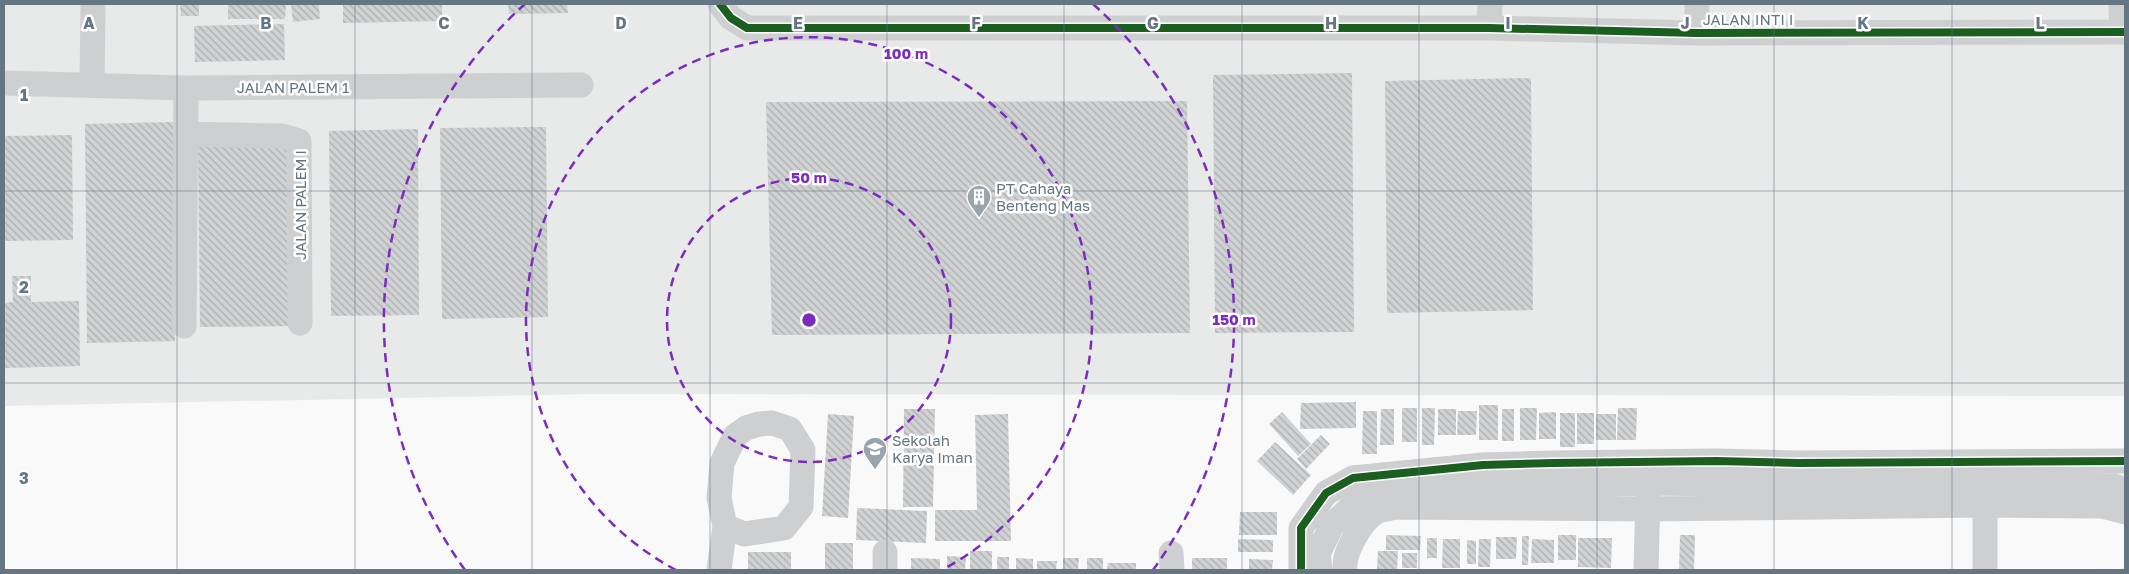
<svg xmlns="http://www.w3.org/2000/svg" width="2129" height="574" font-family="'Golos Text',sans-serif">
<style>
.built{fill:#e8e9e9}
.building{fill:url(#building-back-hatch)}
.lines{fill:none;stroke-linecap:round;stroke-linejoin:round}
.minor{stroke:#cecfd0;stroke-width:25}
.cycleway-casing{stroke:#fff;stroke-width:11}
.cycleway{stroke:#1b5e20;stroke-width:8}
.grid{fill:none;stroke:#657683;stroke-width:1;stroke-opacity:0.55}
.ring{fill:none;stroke:#7b2cbf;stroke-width:2.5;stroke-dasharray:9 6}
.labels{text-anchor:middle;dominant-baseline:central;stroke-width:5;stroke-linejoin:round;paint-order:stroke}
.street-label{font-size:15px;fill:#657683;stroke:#fff}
.poi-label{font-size:15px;fill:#657683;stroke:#fff;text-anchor:start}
.grid-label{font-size:16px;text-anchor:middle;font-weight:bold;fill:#657683;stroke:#fff;stroke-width:5;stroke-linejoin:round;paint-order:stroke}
.centre{fill:#7b2cbf;stroke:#fff;stroke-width:2.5}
.ring-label{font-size:15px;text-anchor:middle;font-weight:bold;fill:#7b2cbf;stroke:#fff;stroke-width:5;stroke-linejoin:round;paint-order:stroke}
</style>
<defs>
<pattern id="building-back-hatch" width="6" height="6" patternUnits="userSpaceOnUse" patternTransform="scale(1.25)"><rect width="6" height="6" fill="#d0d2d3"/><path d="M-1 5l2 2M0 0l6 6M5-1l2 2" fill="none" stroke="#acafb1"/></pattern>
</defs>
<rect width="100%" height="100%" fill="#f9f9f9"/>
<!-- built -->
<path class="built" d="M4,4H2125V396L590,394L4,406Z"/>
<!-- building -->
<path class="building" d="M180,4H199V16H181Z
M228,4H286L285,19H228Z
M291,4H319L320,19L293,22Z
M343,4H442V21L343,23Z
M508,4H567L568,13L509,14Z
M284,24L285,60L195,62L194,26Z
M1352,73L1354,332L1215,333L1213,75Z
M1531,78L1533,310L1387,313L1385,81Z
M1187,101L1190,333L772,335L766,102Z
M173,122L175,341L87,343L85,124Z
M546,127L548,317L442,319L440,128Z
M418,129L419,315L331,316L329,131Z
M72,135L73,240L4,241V136Z
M296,143L298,326L200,327L198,145Z
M12,276H31V302L79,301L80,366L4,368V303L13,302Z
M1356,402V428L1300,429L1301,403Z
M1479,405H1498V440H1479Z
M1402,408H1417V442H1402Z
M1422,408H1435L1434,445H1422Z
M1520,408H1537L1536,440H1520Z
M1618,408H1637L1636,440H1617Z
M904,409H935L933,507H903Z
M1381,409H1394V445H1380Z
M1438,409H1456V435H1438Z
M1502,409H1514V441H1502Z
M1363,411H1377V454H1362Z
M1458,411H1477L1476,435H1457Z
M1282,412L1311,444L1298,456L1269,424Z
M1556,412V439H1539V413Z
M1560,413H1575V447H1560Z
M1577,413H1594V444H1577Z
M828,414L854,416L848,518L822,516Z
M1008,414L1011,541H935V510H977L975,415Z
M1596,414H1616V440H1596Z
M1321,435L1330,444L1306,469L1297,459Z
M1275,442L1311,475L1293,495L1257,461Z
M857,508L927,511L926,543L856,540Z
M1240,512H1277V535H1239Z
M1386,535L1421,536L1420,550H1386Z
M1558,535H1576V560H1558Z
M1680,535H1695L1694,570H1679Z
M1522,536H1529L1528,565H1522Z
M1496,537H1517L1516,559H1496Z
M1427,538H1437V558H1427Z
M1578,538H1612L1611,568L1578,567Z
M1238,539L1273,540V552H1238Z
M1443,539H1460V568H1442Z
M1479,539H1491L1490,567H1478Z
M1532,539L1554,540V563H1531Z
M1467,540L1476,541V564H1467Z
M825,543H853V570H825Z
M970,551H992V570H970Z
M1378,551H1398L1397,570H1377Z
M748,552H791V570H748Z
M1402,553H1417V568H1402Z
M947,556L966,557L965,570H947Z
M997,557H1009V570H997Z
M911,558L940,559V570H911Z
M1016,558L1033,559V570H1016Z
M1063,558H1079L1078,570H1063Z
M1087,558H1103V570H1087Z
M1192,558H1227V570H1192Z
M1249,559L1273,560L1272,570H1249Z
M1037,561H1057L1056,570H1037Z
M1108,563H1136V570H1107Z"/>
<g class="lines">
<!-- minor -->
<path class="minor" d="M720,4L731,18L747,28H1489L1697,33L2125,32
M2121,4L2122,32
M1489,28L1490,4
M1697,33V4
M4,83L186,88L581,85
M92,85L93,4
M186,134L282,136L299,141L300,323
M184,326L186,88
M1985,490V570
M885,552V570
M1171,553L1172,570
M719,570L725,526L719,498L722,463L735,436L746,428L759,424L772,423L790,429L803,450L801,507L784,528L744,534L725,526
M1301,570V528L1326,493L1353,478L1483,465L1554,463L1716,461L1798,463L2125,461
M1320,570L1318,554L1332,525L1362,497L1384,492L1498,486L1649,483L1796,485L2105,484L2125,489
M1345,570C1343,553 1361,521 1376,512C1381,509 1390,509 1395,507L1648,509L1985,505L2102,506L2125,512
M1646,570L1648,493"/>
<defs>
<path id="cycleway" d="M720,4L731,18L747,28H1489L1697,33L2125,32
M1301,570V528L1326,493L1353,478L1483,465L1554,463L1716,461L1798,463L2125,461"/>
</defs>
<!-- cycleway casing -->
<use href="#cycleway" class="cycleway-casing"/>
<!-- cycleway -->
<use href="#cycleway" class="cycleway"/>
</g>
<!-- grid -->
<path class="grid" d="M177,4V570M355,4V570M532,4V570M710,4V570M887,4V570M1064,4V570M1242,4V570M1419,4V570M1597,4V570M1774,4V570M1952,4V570M4,191H2125M4,383H2125"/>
<!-- distance rings -->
<g class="ring">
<circle cx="809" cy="320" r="142"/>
<path d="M676 570A283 283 0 1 1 942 570"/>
<path d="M465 570A425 425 0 0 1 525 4M1093 4A425 425 0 0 1 1153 570"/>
</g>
<!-- icons -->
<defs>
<symbol id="building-pin" viewBox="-11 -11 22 30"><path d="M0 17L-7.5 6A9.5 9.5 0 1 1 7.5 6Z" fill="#99a4ac" stroke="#fff"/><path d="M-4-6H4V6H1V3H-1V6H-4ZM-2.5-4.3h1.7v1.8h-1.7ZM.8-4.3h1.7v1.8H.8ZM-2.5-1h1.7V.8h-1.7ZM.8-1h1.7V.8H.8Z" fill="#fff"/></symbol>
<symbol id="school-pin" viewBox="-11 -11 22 30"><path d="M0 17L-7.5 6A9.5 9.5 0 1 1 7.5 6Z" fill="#99a4ac" stroke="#fff"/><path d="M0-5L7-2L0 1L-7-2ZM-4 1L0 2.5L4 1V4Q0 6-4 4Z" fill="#fff"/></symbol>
</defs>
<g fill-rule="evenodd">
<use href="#building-pin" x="965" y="183" width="28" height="38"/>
<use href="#school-pin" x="861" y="435" width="28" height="38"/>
</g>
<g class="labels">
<!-- street labels -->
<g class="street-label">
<text x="1748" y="19">JALAN INTI I</text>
<text x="293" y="87">JALAN PALEM 1</text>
<text transform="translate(300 205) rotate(-90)">JALAN PALEM I</text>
</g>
<!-- poi labels -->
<g class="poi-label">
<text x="996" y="188">PT Cahaya<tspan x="996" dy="17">Benteng Mas</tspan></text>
<text x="892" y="440">Sekolah<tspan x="892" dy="17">Karya Iman</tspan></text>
</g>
</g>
<g class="grid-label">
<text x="89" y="29">A</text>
<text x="266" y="29">B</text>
<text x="444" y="29">C</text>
<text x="621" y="29">D</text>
<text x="798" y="29">E</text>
<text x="976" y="29">F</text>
<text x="1153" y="29">G</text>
<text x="1331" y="29">H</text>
<text x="1508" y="29">I</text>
<text x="1685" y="29">J</text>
<text x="1863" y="29">K</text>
<text x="2040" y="29">L</text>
<text x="24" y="101">1</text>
<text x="24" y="293">2</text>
<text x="24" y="484">3</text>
</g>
<circle cx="809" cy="320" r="8" class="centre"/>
<g class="ring-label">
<text x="906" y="59">100 m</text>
<text x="809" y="183">50 m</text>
<text x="1234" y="325">150 m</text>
</g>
<!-- border -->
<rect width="2129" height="574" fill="none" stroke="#657683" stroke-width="10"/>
</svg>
